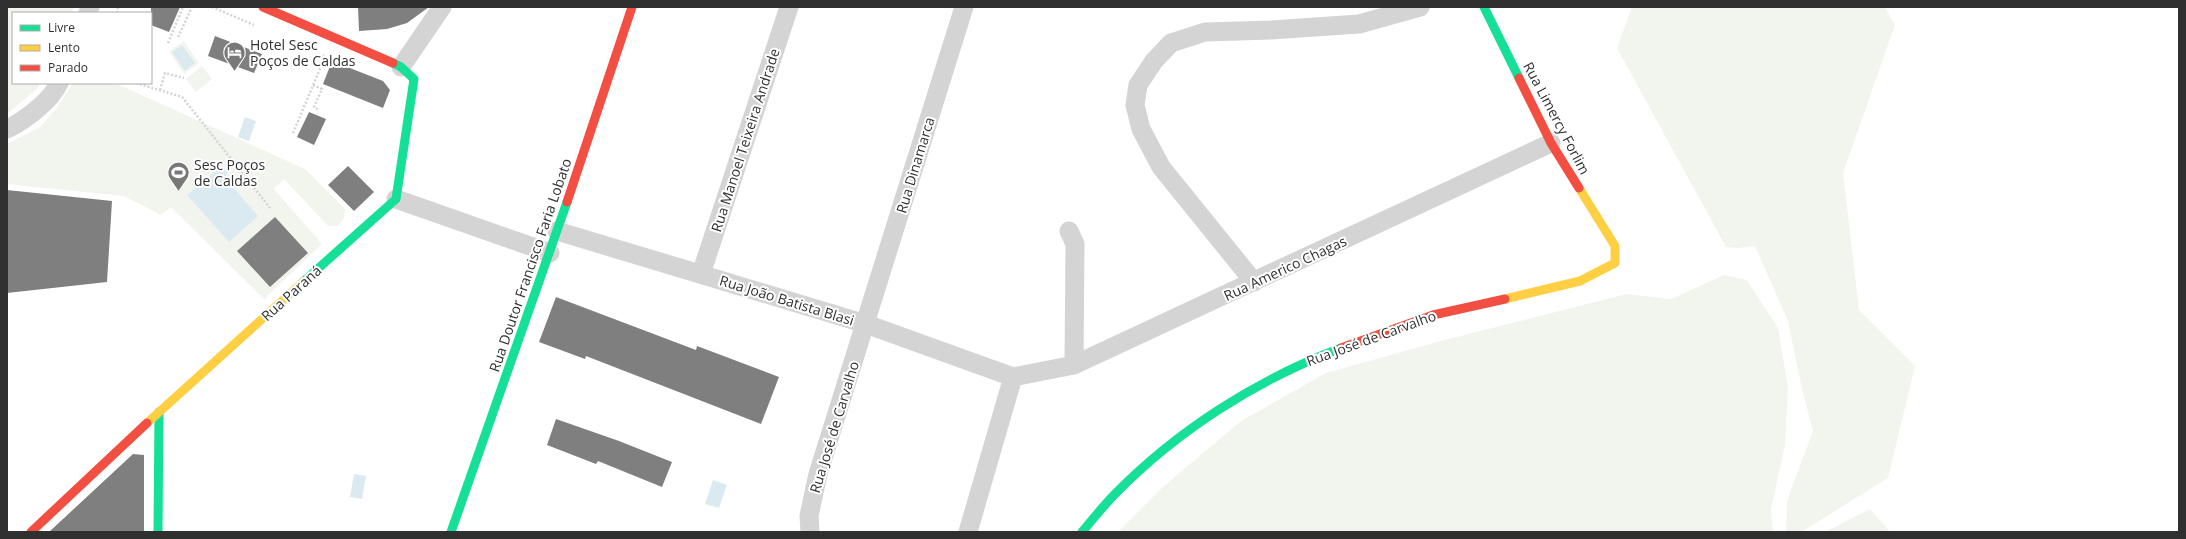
<svg xmlns="http://www.w3.org/2000/svg" width="2186" height="539" font-family="'Open Sans',sans-serif">
<style>
.green{fill:#f2f5ed}
.water{fill:#dbe9f1}
.building{fill:#7f7f7f}
.lines{fill:none;stroke-linecap:round;stroke-linejoin:round}
.path{stroke:#d4d4d4;stroke-width:2.5;stroke-dasharray:2 2;stroke-linecap:butt}
.street{stroke:#d4d4d4;stroke-width:19}
.fast{stroke:#16e098;stroke-width:9}
.slow{stroke:#ffcf43;stroke-width:9}
.jam{stroke:#f24e42;stroke-width:9}
.labels{text-anchor:middle;dominant-baseline:central;stroke-width:4;stroke-linejoin:round;paint-order:stroke}
.poi-label{font-size:14px;fill:#303030;stroke:#fff;text-anchor:start}
.street-label{font-size:14px;fill:#303030;stroke:#fff}
</style>
<rect width="100%" height="100%" fill="#fff"/>
<!-- green -->
<path class="green" d="M7,7H74L72,13H13V83H40L38,88L7,114Z
M1632,7H1885L1895,25L1843,173L1859,310L1915,366L1888,478L1801,532H1786L1787,501L1813,431L1802,389L1788,321L1755,246L1738,248L1726,247L1617,48Z
M184,41L199,63L184,74L169,51Z
M202,66L212,79L196,92L186,79Z
M73,83H115L305,169L345,209L344,218L338,226H328L284,179L274,189L322,244L264,299L171,207L161,215L124,196L7,184V144L40,127L56,109Z
M1724,275L1747,280L1778,328L1788,388L1785,445L1771,509L1773,532H1118L1164,486L1241,421L1326,373L1437,342L1626,294L1671,299Z
M1870,509L1890,532H1825Z"/>
<!-- water -->
<path class="water" d="M182,45L195,63L185,71L172,52Z
M245,117L256,121L249,141L238,137Z
M221,166L227,172L226,179L258,216L229,242L187,195Z
M354,474L366,476L362,499L350,497Z
M713,480L727,485L719,508L705,504Z"/>
<!-- building -->
<path class="building" d="M151,7H180L169,32L151,25Z
M358,7H429L407,23L387,29L359,31Z
M215,36L262,54L254,73L208,56Z
M332,61L383,81L390,90L383,108L323,84Z
M309,112L326,119L314,145L297,137Z
M348,166L374,192L354,211L328,185Z
M7,190L112,201L107,282L7,293Z
M275,217L308,253L270,287L237,251Z
M556,297L696,350L697,346L779,377L761,424L586,356L585,359L539,342Z
M556,419L619,441L672,462L662,487L598,461L596,464L547,445Z
M133,454L144,455V531L49,532Z"/>
<g class="lines">
<!-- path -->
<path class="path" d="M212,7L254,25
M117,13L118,7
M178,37L192,7
M168,43L183,7
M136,83L182,97L270,208
M313,85L322,89L314,107L319,110
M160,90L165,73L184,78
M293,133L325,57L323,55"/>
<!-- street -->
<path class="street" d="M88,13L90,7
M401,67L442,7
M7,129C24,121 51,101 59,83
M396,199L550,253
M557,231L866,324L1013,377
M1069,231L1075,244L1074,365
M701,274L789,7
M1254,282L1161,167L1141,129L1135,105L1138,85L1154,61L1171,43L1205,32L1271,30L1359,24L1420,7
M1013,377L1074,365L1551,143
M810,532L809,516L818,474L964,7
M968,532L1013,377"/>
<!-- fast -->
<path class="fast" d="M1484,7L1519,78
M303,282L396,199L414,79L401,67L393,63
M158,532L159,412
M451,532L567,202
M1082,532C1093,519 1104,505 1116,493C1178,430 1258,379 1341,348"/>
<!-- slow -->
<path class="slow" d="M1505,299L1580,281L1615,263V246L1579,188
M147,423L303,282"/>
<!-- jam -->
<path class="jam" d="M263,7L393,63
M1519,78L1551,143L1579,188
M567,202L632,7
M1341,348L1433,315L1505,299
M31,532L147,423"/>
</g>
<!-- icons -->
<defs>
<symbol id="hotel-pin" viewBox="-11 -11 22 30"><path d="M0 17L-7.5 6A9.5 9.5 0 1 1 7.5 6Z" fill="#787878" stroke="#fff"/><path d="M-6-4.5h1.5V1H6V5H4.5V3h-9V5H-6ZM-4 0a1.8 1.8 0 1 1 3.6 0ZM.5 0V-2.5h3Q6-2.5 6 0Z" fill="#fff"/></symbol>
<symbol id="stadium-pin" viewBox="-11 -11 22 30"><path d="M0 17L-7.5 6A9.5 9.5 0 1 1 7.5 6Z" fill="#787878" stroke="#fff"/><path d="M0-5a6.5 5 0 1 0 0 10a6.5 5 0 1 0 0-10ZM-3.5-1.8h7v3.6h-7Z" fill="#fff"/></symbol>
</defs>
<g fill-rule="evenodd">
<use href="#hotel-pin" x="222" y="40" width="25" height="34"/>
<use href="#stadium-pin" x="166" y="160" width="25" height="34"/>
</g>
<g class="labels">
<!-- poi labels -->
<g class="poi-label">
<text x="250" y="44">Hotel Sesc<tspan x="250" dy="16">Poços de Caldas</tspan></text>
<text x="194" y="164">Sesc Poços<tspan x="194" dy="16">de Caldas</tspan></text>
</g>
<!-- street labels -->
<g class="street-label">
<text transform="translate(1557 118) rotate(62)">Rua Limercy Forlim</text>
<text transform="translate(745 140) rotate(-72)">Rua Manoel Teixeira Andrade</text>
<text transform="translate(915 165) rotate(-73)">Rua Dinamarca</text>
<text transform="translate(530 265) rotate(-71)">Rua Doutor Francisco Faria Lobato</text>
<text transform="translate(1285 268) rotate(-25)">Rua Americo Chagas</text>
<text transform="translate(291 293) rotate(-42)">Rua Paraná</text>
<text transform="translate(787 300) rotate(17)">Rua João Batista Blasi</text>
<text transform="translate(1371 338) rotate(-20)">Rua José de Carvalho</text>
<text transform="translate(834 427) rotate(-73)">Rua José de Carvalho</text>
</g>
</g>
<!-- border -->
<rect width="2186" height="539" fill="none" stroke="#303030" stroke-width="16"/>
<!-- legend -->
<rect x="12" y="12" width="140" height="72" fill="#ffffff" stroke="#acacac"/>
<rect x="20" y="25" width="20" height="6" fill="#16e098" stroke="#acacac"/>
<text x="48" y="32" font-size="12" fill="#303030">Livre</text>
<rect x="20" y="45" width="20" height="6" fill="#ffcf43" stroke="#acacac"/>
<text x="48" y="52" font-size="12" fill="#303030">Lento</text>
<rect x="20" y="65" width="20" height="6" fill="#f24e42" stroke="#acacac"/>
<text x="48" y="72" font-size="12" fill="#303030">Parado</text>
</svg>
